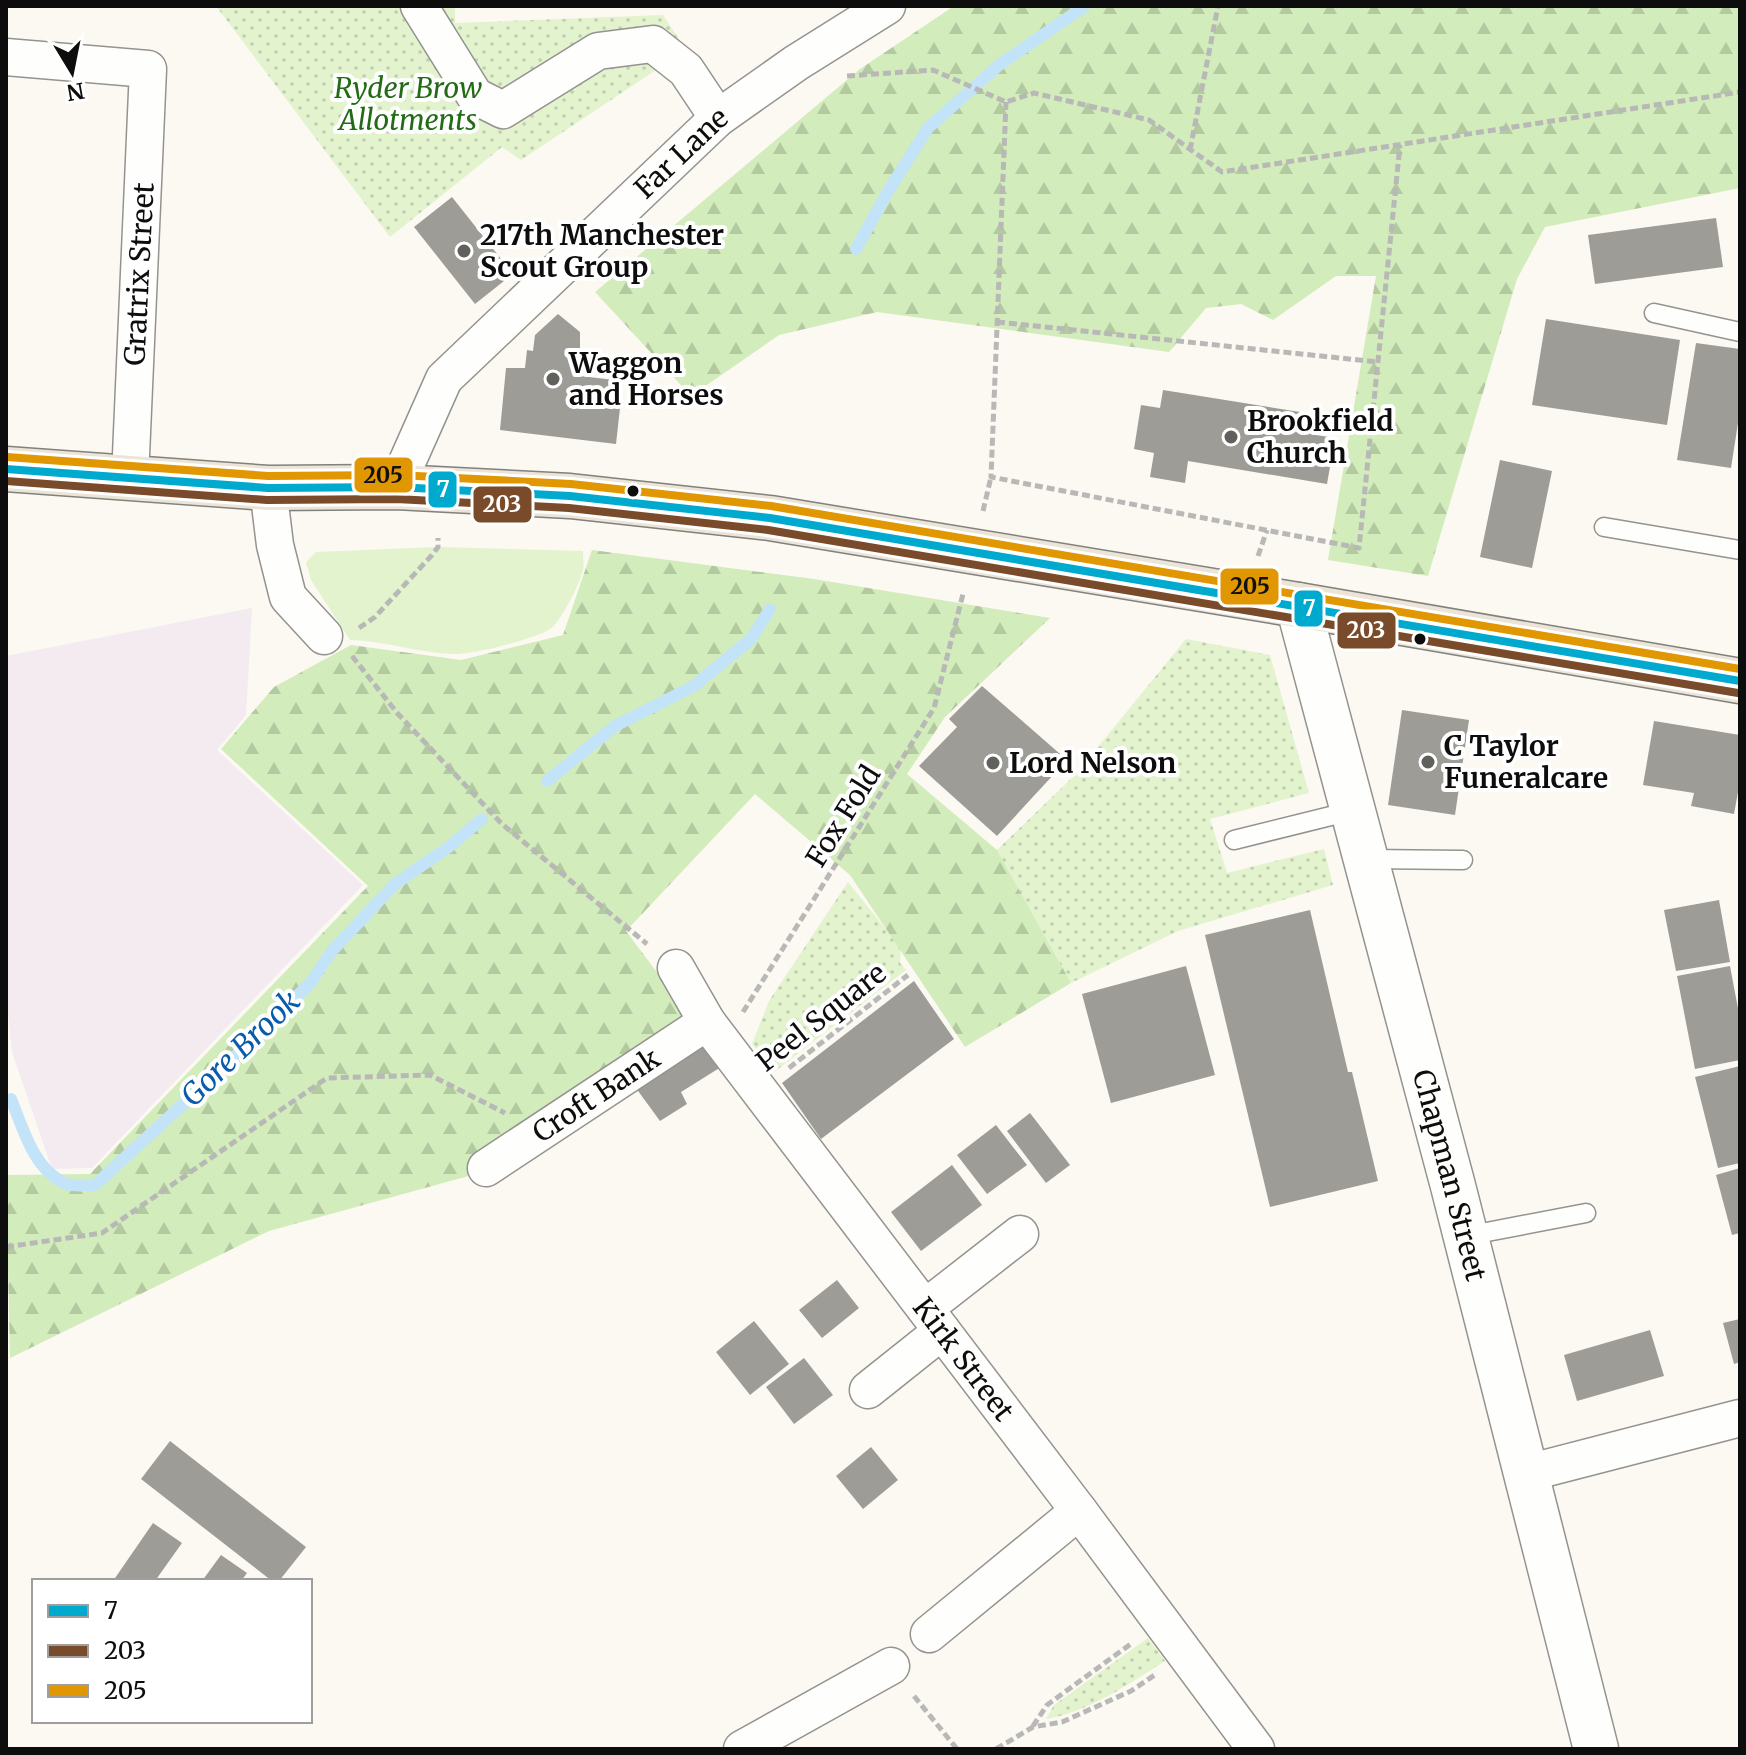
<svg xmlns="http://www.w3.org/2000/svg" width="1746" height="1755" font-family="Merriweather,serif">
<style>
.industrial{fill:#f3ebef}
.grass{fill:url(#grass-dots)}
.forest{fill:url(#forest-firs)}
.park{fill:#e2f3ce}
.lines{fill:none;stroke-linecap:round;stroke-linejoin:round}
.stream{stroke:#c3e3f9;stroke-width:12}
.building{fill:#9e9c97}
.service-casing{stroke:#949390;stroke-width:21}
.minor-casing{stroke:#949390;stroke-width:39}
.tertiary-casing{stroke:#949390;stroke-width:47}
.trunk-casing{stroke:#81817d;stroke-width:47}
.path{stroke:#b8b8b6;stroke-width:5;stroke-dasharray:8 4;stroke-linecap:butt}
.service{stroke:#fefefd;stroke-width:18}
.minor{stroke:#fefefd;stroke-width:36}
.tertiary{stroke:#fefefd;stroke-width:44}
.trunk{stroke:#ece4d6;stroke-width:44}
.bus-1-casing{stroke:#fff;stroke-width:14}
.bus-2-casing{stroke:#fff;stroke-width:14}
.bus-3-casing{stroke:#fff;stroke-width:14}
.bus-1{stroke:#00a9ce;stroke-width:8}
.bus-2{stroke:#7a4b2a;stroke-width:8}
.bus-3{stroke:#e09701;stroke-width:8}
.poi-dot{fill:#60605d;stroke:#fff;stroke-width:3}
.bus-dot{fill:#0d0d0d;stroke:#fff;stroke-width:3}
.labels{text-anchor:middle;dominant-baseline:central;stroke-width:8;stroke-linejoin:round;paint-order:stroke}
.park-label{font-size:28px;font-style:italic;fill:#236c16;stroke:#fff}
.street-label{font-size:28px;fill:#0d0d0d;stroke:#fff}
.poi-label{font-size:28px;font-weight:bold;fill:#0d0d0d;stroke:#fff;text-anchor:start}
.water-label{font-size:30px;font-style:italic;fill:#095cac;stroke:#fff}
.line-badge{stroke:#fff;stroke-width:3}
.badge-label{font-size:22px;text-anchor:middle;font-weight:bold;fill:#fff}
.pale-badge-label{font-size:22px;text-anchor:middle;font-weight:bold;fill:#111}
</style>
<defs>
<pattern id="grass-dots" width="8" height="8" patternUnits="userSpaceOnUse" patternTransform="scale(2)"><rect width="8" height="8" fill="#e2f3ce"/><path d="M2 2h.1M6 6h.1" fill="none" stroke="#c1cfb0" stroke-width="1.8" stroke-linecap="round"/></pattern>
<pattern id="forest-firs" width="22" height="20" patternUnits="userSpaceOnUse" patternTransform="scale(2)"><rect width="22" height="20" fill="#d2ecbc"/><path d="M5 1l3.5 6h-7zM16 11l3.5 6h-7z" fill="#b3c9a0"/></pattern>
</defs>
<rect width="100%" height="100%" fill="#fbf9f1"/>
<!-- industrial -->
<path class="industrial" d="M252,608L246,715L217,750L363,885L92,1168L52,1169L12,1052L6,993V656Z"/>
<!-- grass -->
<path class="grass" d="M216,6H455V23L663,15L686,50L521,160L502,147L390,237Z
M1186,639L1270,655L1309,793L1210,819L1227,873L1324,849L1333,885L1178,931L1071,983L997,850L1076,774Z
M848,882L901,948L900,963L906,970L774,1072L752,1044L769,1001Z
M1148,1638L1165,1661C1129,1684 1088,1712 1046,1719L1054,1705Z"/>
<!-- forest -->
<path class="forest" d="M954,6H1740V188L1545,227L1517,279L1428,576L1328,560L1376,276H1336L1273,320L1241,304L1206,308L1169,352L877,312L779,335L691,396L595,292L860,69Z
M592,550L814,579L1050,618L945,717L907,774L997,850L1071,983L965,1047L850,875L755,794L626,931L689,1015L472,1175L269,1231L10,1358L6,1175L90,1174L368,886L221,749L274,687L351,645L461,660L563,635Z"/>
<!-- park -->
<path class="park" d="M438,547L583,551C583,557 584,564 583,570C580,583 561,622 550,629C535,639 472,655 454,654C419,653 385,641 350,640L311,580L306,562L316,552Z"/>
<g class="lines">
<!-- stream -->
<path class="stream" d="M856,249L887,193L928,128L999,65L1085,6
M547,781L615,726L694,686L751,639L770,609
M11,1099C23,1128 33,1168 64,1183C72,1187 86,1185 95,1185L265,1029L311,982L332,951L395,884L450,846L482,819"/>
</g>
<!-- building -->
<path class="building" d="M452,197L513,274L475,304L414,227Z
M1716,218L1723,267L1595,284L1588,235Z
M558,314L580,332V376L623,381L616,444L500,430L506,368H525L527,350L533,351L535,335Z
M1546,319L1680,340L1667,425L1532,405Z
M1696,343L1740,349V410L1731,468L1677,460Z
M1163,390L1319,415L1316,435L1335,438L1327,484L1188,461L1185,483L1150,477L1154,453L1134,449L1141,405L1160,408Z
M1500,460L1552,471L1532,568L1480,557Z
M982,686L1067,760L997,836L919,766L957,727L949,719Z
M1402,710L1469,720L1455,815L1388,805Z
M1654,721L1740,735V781L1734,814L1691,806L1694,793L1643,785Z
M1719,900L1730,962L1676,971L1664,910Z
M1310,910L1348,1072H1352L1378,1181L1270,1207L1205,935Z
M1186,966L1215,1075L1111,1103L1082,994Z
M1730,966L1740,1019V1060L1695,1069L1677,976Z
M914,981L954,1039L821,1139L782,1083Z
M702,1038L721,1067L681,1092L687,1104L660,1121L633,1084Z
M1740,1066V1163L1718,1168L1695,1077Z
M1030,1113L1070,1165L1046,1183L1007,1131Z
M996,1125L1027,1165L987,1194L957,1155Z
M952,1165L982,1205L921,1251L891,1212Z
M1740,1168V1233L1732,1235L1716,1175Z
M837,1280L859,1308L822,1338L799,1310Z
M1740,1319V1362L1734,1364L1723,1323Z
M754,1321L789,1364L750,1395L716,1352Z
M1650,1330L1664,1376L1577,1401L1564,1355Z
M804,1358L833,1395L794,1424L766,1387Z
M170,1441L306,1547L279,1581H272L141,1479Z
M871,1447L898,1480L863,1509L836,1476Z
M153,1523L182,1543L155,1581H113Z
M221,1555L247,1573L241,1581H202Z"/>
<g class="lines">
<defs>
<path id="service" d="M1654,313L1740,332
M1604,527L1740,550
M1234,840L1351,811
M1367,859L1463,860
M1466,1236L1586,1213"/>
<g id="minor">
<path d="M419,6L475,96L503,110L598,51L653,44L686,70L718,118"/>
<path d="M6,57L148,69L130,478"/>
<path id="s1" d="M396,487L444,379L718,118L796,63L887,6"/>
<path d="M268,488L275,545L288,597L324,636"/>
<path id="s2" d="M676,968L707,1022L1079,1511L1256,1749"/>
<path id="s3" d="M486,1168L707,1022"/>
<path d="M925,1308L1020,1234"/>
<path d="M868,1390L942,1331"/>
<path d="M1527,1473L1740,1418"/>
<path d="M929,1634L1079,1511"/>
<path d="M742,1749L891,1666"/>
</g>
<g id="tertiary">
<path id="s4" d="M1298,605L1453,1186L1596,1749"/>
</g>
<path id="trunk" d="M6,469L268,488L396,487L570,496L770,518L1298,605L1740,681"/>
</defs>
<!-- service casing -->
<use href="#service" class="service-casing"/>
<!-- minor casing -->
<use href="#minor" class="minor-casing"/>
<!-- tertiary casing -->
<use href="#tertiary" class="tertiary-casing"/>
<!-- trunk casing -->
<use href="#trunk" class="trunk-casing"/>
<!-- path -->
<path class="path" d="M847,76L933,70L1006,102L1034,93L1149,120L1222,172L1740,92
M1006,102L991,477L1359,548L1400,145
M1190,150L1218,6
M997,322L1378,362
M983,511L991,477
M1258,556L1267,530
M359,628L375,617L432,555L438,547V538
M352,656L398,714L502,824L647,944
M743,1012L934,708L963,594
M789,1068L908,975
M6,1247L102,1233L327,1078L430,1075L505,1113
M914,1696L957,1749
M1033,1726L1047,1705L1132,1643
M996,1749L1033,1727L1062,1722L1131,1691L1156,1674"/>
<!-- service -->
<use href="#service" class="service"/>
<!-- minor -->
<use href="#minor" class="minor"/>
<!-- tertiary -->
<use href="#tertiary" class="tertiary"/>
<!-- trunk -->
<use href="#trunk" class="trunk"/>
<defs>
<path id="bus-1" d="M6,469L268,488L396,487L570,496L770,518L1740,681"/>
<path id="bus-2" d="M6,481L267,500L396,499L569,508L768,530L1738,693"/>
<path id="bus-3" d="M7,457L268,476L397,475L571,484L771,506L1740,669"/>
</defs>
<!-- bus-1 casing -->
<use href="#bus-1" class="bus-1-casing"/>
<!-- bus-2 casing -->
<use href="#bus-2" class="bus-2-casing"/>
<!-- bus-3 casing -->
<use href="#bus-3" class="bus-3-casing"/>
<!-- bus-1 -->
<use href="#bus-1" class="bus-1"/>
<!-- bus-2 -->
<use href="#bus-2" class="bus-2"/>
<!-- bus-3 -->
<use href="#bus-3" class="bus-3"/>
</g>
<!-- markers -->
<g class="poi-dot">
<circle cx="464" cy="251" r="8"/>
<circle cx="553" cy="379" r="8"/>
<circle cx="1231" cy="437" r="8"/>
<circle cx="1428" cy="762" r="8"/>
<circle cx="993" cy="763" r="8"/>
</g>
<g class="bus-dot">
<circle cx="633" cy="491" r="7"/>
<circle cx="1420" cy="639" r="7"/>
</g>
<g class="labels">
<!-- park labels -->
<g class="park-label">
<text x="408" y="88">Ryder Brow<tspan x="408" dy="32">Allotments</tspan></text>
</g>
<!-- street labels -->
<g class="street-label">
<text stroke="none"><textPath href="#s1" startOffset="446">Far Lane</textPath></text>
<text transform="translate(139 274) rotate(-87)">Gratrix Street</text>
<text transform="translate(843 816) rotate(-58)">Fox Fold</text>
<text transform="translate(821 1017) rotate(-38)">Peel Square</text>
<text stroke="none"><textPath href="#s3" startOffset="132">Croft Bank</textPath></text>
<text stroke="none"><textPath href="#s4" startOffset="590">Chapman Street</textPath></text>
<text stroke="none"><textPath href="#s2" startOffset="486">Kirk Street</textPath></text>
</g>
<!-- poi labels -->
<g class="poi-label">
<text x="480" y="235">217th Manchester<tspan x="480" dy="32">Scout Group</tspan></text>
<text x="569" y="363">Waggon<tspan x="569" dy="32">and Horses</tspan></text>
<text x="1247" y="421">Brookfield<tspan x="1247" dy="32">Church</tspan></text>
<text x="1444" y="746">C Taylor<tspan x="1444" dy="32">Funeralcare</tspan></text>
<text x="1009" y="763">Lord Nelson</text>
</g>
<!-- water labels -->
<g class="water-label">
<text transform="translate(240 1048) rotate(-44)">Gore Brook</text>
</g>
</g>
<g class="line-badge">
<rect x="353" y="456" width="61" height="38" rx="8" fill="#e09701"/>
<rect x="427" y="470" width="31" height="39" rx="8" fill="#00a9ce"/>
<rect x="472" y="485" width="61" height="39" rx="8" fill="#7a4b2a"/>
<rect x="1219" y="567" width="61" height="39" rx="8" fill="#e09701"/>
<rect x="1293" y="589" width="31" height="39" rx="8" fill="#00a9ce"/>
<rect x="1336" y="611" width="61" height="39" rx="8" fill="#7a4b2a"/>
</g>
<g class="badge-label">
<text x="443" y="497">7</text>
<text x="502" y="512">203</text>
<text x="1309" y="616">7</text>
<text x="1366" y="638">203</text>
</g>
<g class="pale-badge-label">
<text x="383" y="483">205</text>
<text x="1250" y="594">205</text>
</g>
<!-- border -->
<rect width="1746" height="1755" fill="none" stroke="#0d0d0d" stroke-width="16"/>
<!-- legend -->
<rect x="32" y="1579" width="280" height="144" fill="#ffffff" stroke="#9e9e9e" stroke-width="2"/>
<rect x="48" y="1605" width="40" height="12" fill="#00a9ce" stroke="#9e9e9e" stroke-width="2"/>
<text x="104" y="1619" font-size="24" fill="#0d0d0d">7</text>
<rect x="48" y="1645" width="40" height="12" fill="#7a4b2a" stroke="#9e9e9e" stroke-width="2"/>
<text x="104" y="1659" font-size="24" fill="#0d0d0d">203</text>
<rect x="48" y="1685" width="40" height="12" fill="#e09701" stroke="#9e9e9e" stroke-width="2"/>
<text x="104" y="1699" font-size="24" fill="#0d0d0d">205</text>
<!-- north arrow -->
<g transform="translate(72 72) rotate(170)" stroke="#ffffff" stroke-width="6" paint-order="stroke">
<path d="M0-6L14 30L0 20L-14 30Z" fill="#0d0d0d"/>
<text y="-12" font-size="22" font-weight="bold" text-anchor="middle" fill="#0d0d0d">N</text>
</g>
</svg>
